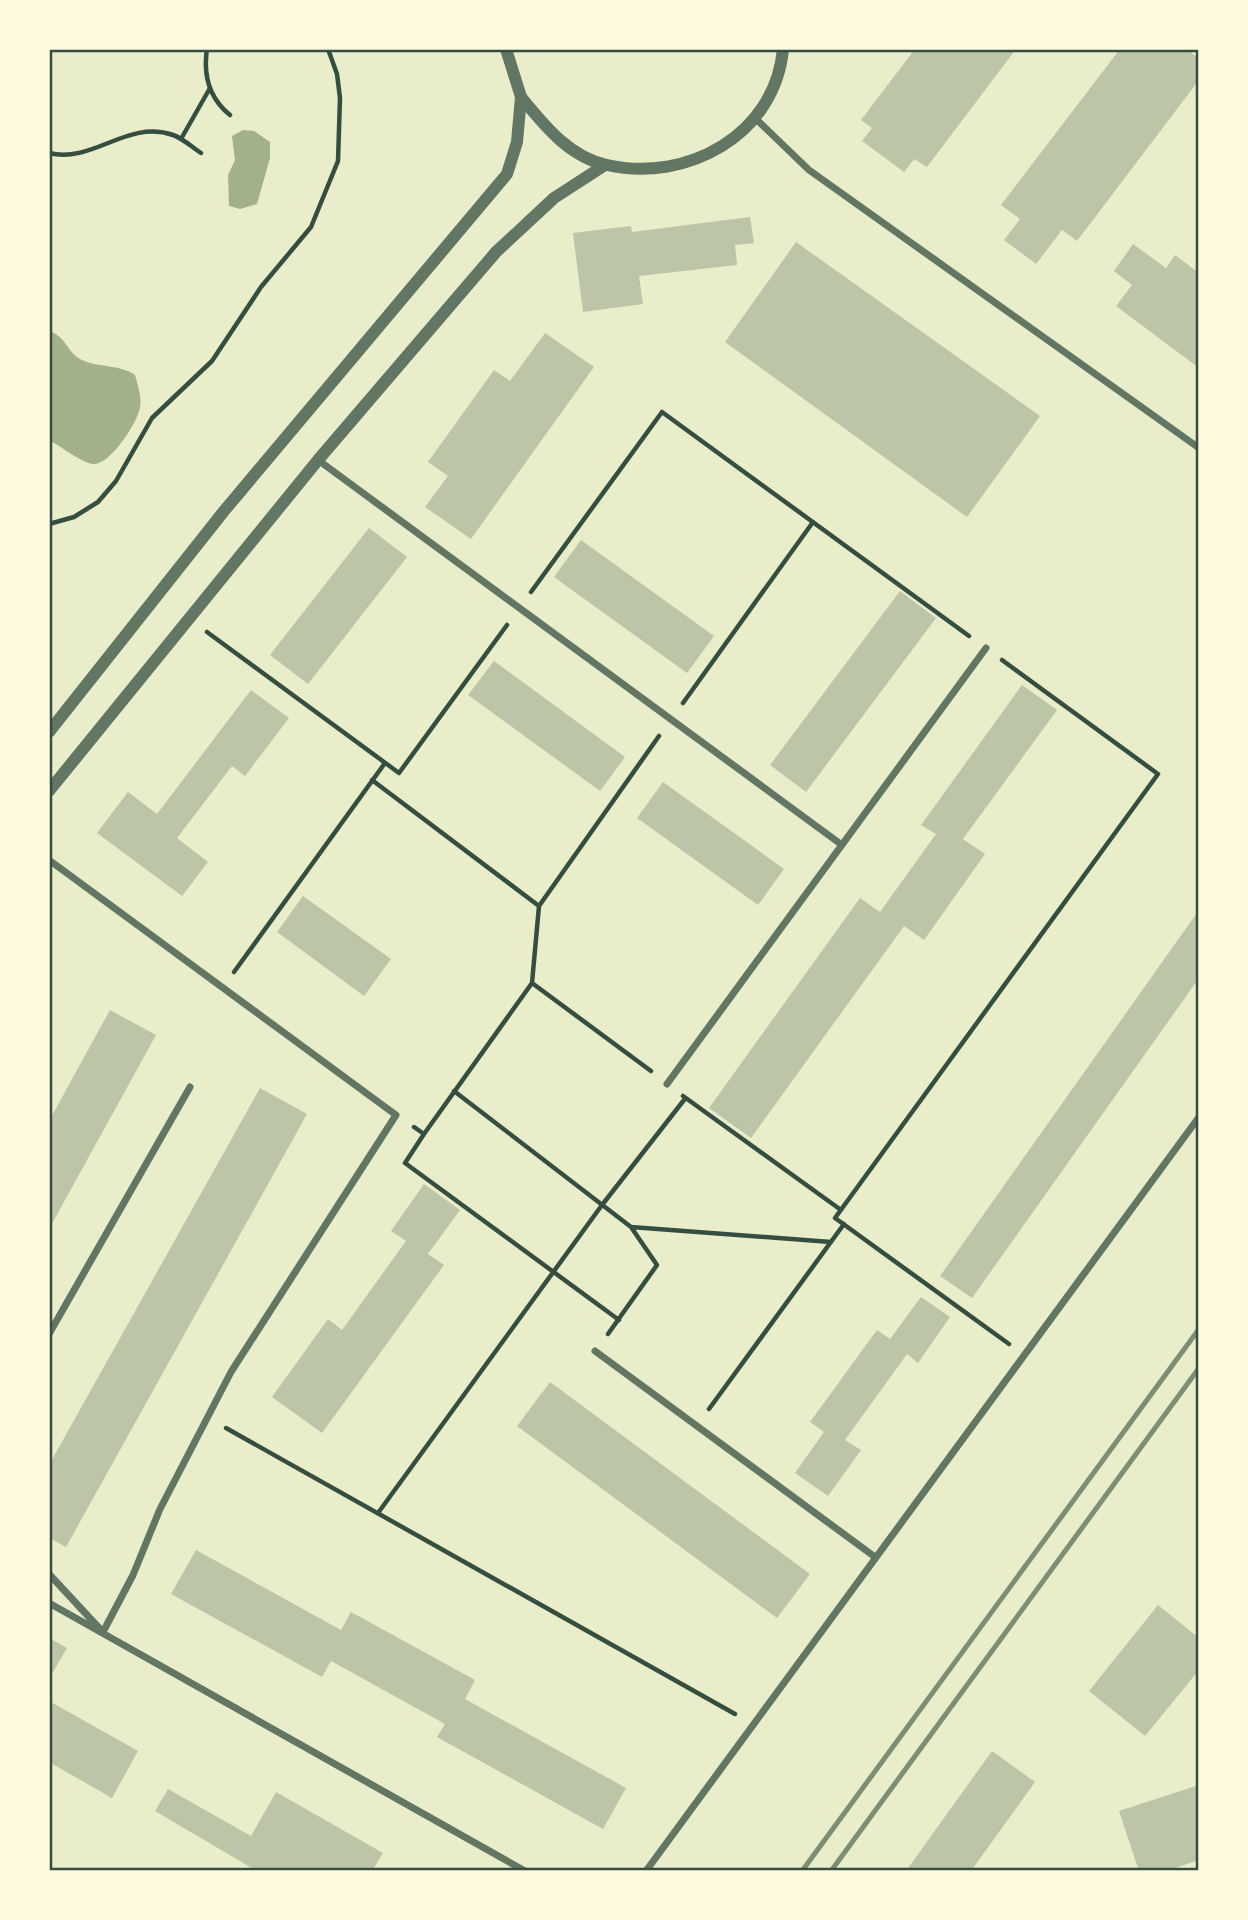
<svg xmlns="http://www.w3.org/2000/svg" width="1248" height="1920" font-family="'Fira Sans',sans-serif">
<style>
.water{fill:#a3b18a}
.building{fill:#bcc5a7}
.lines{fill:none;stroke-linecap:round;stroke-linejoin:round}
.path{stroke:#344e41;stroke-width:4.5}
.minor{stroke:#617663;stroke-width:7}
.tertiary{stroke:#617663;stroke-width:12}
.rail{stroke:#7c8e77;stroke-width:5}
.neatline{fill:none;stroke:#344e41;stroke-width:2.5}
</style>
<rect width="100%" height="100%" fill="#e9edc9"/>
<!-- water -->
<path class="water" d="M243,130L254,131L270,142V158L257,204L240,209L229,206L228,175L235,160L232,136Z
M49,331C65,335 68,354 82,360C99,368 119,364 135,375C138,386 142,397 140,408C137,423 109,467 92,464C79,461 62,447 49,440Z"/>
<!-- building -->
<path class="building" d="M915,49H1016L927,167L914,159L904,172L862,141L872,128L861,120Z
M1120,49H1194L1191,53L1199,58V80L1077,241L1062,230L1036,264L1004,240L1020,219L1001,205Z
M750,217L754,243L735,245L737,265L639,276L643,304L583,312L573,233L631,226L632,232Z
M796,242L1040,416L967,517L725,342Z
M1133,244L1166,268L1175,255L1199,273V368L1116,306L1132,285L1114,271Z
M545,333L594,367L471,539L425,507L448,476L428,462L494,370L510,381Z
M369,528L407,557L308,684L270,655Z
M581,540L714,636L687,673L554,577Z
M900,591L936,618L806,792L770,765Z
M494,661L625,757L600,791L468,695Z
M1022,685L1057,710L963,839L985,854L924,940L904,926L751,1138L709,1108L860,898L880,912L936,834L921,825Z
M251,690L289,718L245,776L232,766L177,838L208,862L182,896L97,833L128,792L157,814Z
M663,782L784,869L758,905L637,818Z
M303,896L391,959L364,996L277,932Z
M1199,910V978L972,1298L940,1276Z
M110,1010L156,1035L49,1229V1121Z
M260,1088L307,1114L66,1547L49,1538V1465Z
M424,1184L460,1210L428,1254L444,1265L322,1433L272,1397L328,1319L342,1330L406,1241L391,1231Z
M921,1297L950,1317L918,1363L907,1354L845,1440L861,1450L828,1496L795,1473L824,1432L810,1422L877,1330L890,1339Z
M550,1382L810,1574L777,1618L517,1426Z
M196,1550L341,1630L351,1612L475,1680L465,1699L626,1788L603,1829L437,1737L445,1724L331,1661L322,1677L171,1594Z
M1158,1605L1199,1638V1670L1145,1736L1089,1691Z
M49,1638L67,1648L53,1672L49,1670Z
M49,1701L138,1751L112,1798L49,1762Z
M992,1751L1035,1782L971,1871H906Z
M1199,1785V1860L1166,1871H1139L1119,1811Z
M168,1789L251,1836L276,1792L383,1853L372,1871H257L155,1811Z"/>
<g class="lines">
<!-- path -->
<path class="path" d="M207,49C203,75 209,98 230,115
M181,139L210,88
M49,153C93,164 127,119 173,135C182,138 192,147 201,153
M49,524L74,517L98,502L116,481L152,418L212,361L261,287L311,227L338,161L340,98L337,74L328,49
M531,592L662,412L969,636
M207,632L399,773L507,625
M1002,660L1158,774L835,1218L1009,1344
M683,703L813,522
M372,780L539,906L659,736
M234,972L385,763
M532,983L651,1071
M454,1091L631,1227L831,1242
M683,1096L841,1210
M414,1127L424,1134L405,1163L619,1320
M424,1134L532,983L539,906
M608,1334L657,1265L631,1227
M709,1409L844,1224
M226,1428L735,1714
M378,1513L602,1205L684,1100"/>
<!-- minor -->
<path class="minor" d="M755,118L809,170L1199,448
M318,460L842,845
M49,860L396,1115L231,1372L160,1509L133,1575L103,1632
M667,1084L986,648
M49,1334L190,1087
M595,1351L875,1557
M49,1574L100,1629
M49,1603L525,1871
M646,1871L1199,1117"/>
<!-- tertiary -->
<path class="tertiary" d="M521,97C544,125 569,157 607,165C687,183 775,135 783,49
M49,732L224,511L507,174L517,142L521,97L506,49
M49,791L318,460L496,252L554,198L605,165"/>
<!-- rail -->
<path class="rail" d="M802,1871L1199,1329
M831,1871L1199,1368"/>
</g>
<!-- border -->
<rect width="1248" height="1920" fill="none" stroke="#fefae0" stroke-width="102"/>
<rect x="51" y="51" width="1146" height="1818" class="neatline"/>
</svg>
